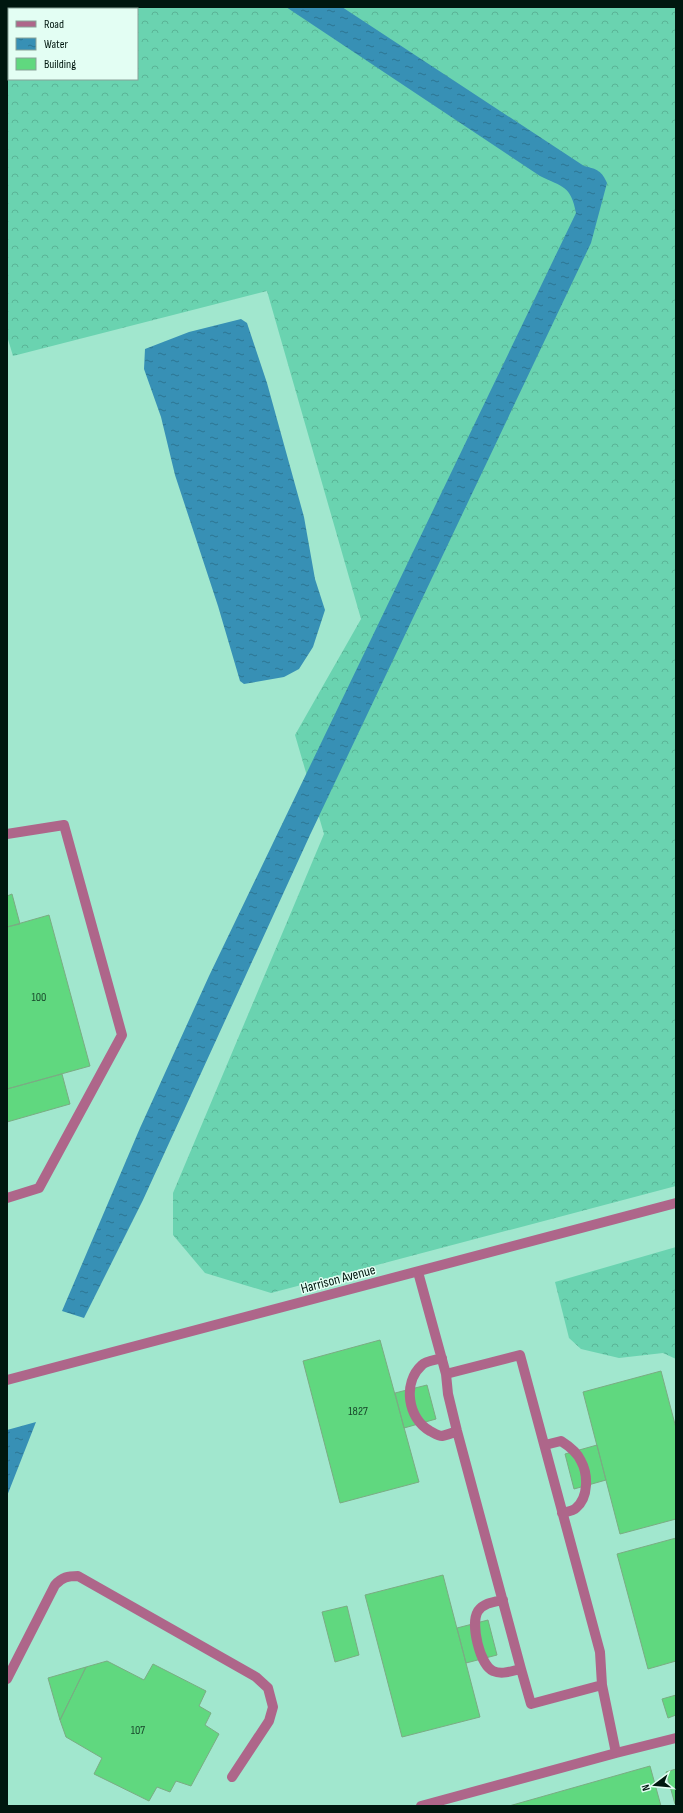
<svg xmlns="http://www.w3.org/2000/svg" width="683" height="1813" font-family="'Sofia Sans Condensed',sans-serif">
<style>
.forest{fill:url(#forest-crowns);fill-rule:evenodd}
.water{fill:url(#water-ripples)}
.building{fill:#60d87f;stroke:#7aac83}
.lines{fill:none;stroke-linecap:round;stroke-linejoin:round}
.minor{stroke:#ae668a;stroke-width:10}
.labels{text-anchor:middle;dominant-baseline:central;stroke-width:3;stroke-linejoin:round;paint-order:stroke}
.number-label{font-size:12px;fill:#18472b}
.street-label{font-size:14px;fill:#00170f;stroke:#e3fef3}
</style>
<defs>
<pattern id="forest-crowns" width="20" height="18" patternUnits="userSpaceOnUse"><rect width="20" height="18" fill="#6ad3b0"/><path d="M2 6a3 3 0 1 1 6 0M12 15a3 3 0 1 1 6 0" fill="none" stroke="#5ab496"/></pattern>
<pattern id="water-ripples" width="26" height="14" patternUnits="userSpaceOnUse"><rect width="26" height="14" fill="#3790b5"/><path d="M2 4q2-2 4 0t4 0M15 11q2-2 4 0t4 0" fill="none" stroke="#2c7592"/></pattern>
</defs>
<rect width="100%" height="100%" fill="#a1e7ce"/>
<!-- forest -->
<path class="forest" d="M7,7H676V1186L271,1293L205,1273L173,1235V1193L324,834L295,735L361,619L267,291L13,356L7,336ZM9,9H137V79H9Z
M676,1247V1359L663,1353L619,1358L581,1349L569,1338L555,1282Z"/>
<!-- water -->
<path class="water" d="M286,7H342L584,166C597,169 602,171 607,183L591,243L310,835L143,1200L84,1318L62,1311L140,1128L209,976L576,213C571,186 563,187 540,176Z
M241,319L247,323L267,383L304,517L315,579L325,610L313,647L299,669L284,677L244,684L240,681L218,606L175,475L161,417L144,369L145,349L189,332Z
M36,1422L7,1496V1430Z"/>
<!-- building -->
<path class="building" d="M12,894L20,924L7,927V896Z
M49,915L90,1066L7,1089V927Z
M62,1074L70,1104L7,1122V1089Z
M380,1340L419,1482L340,1503L303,1361Z
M661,1371L676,1428V1519L620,1534L583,1392Z
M427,1385L436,1419L404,1428L395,1393Z
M597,1445L606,1480L574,1489L565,1454Z
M676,1538V1661L648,1669L617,1554Z
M443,1575L480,1717L402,1737L365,1595Z
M347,1606L359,1655L335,1662L322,1612Z
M488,1620L497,1655L466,1663L457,1628Z
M107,1661L144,1680L153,1664L206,1691L199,1706L211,1713L205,1725L219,1734L191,1786L176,1781L170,1792L157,1787L149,1801L94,1774L102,1758L66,1737L60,1720L86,1667Z
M86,1667L60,1720L48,1678Z
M676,1695V1715L668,1718L662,1699Z
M650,1766L661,1806H509Z
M676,1769V1804H675L666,1772Z"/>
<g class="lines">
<!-- minor -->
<path class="minor" d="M7,834L64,825L122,1035L39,1188L7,1198
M418,1272L446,1374L520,1355L600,1652L602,1685L616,1753L421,1806
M442,1358C436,1360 426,1361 422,1365C402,1383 408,1419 430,1431C434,1433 438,1436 442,1436C447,1435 452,1433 457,1431
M446,1374L448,1394L457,1431L521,1669L531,1704L602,1685
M7,1380L676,1203
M545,1445L561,1441C569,1446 577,1452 581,1461C588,1474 589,1497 576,1508C573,1511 566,1512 562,1513
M503,1600C493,1602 484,1603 478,1611C470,1624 480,1665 493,1671C502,1675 511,1671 521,1669
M7,1679L55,1585C62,1577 68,1576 78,1576L256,1677L268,1688L273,1707L269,1721L232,1777
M616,1753L676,1738"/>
</g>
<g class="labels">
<!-- number labels -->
<g class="number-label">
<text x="39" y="997">100</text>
<text x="358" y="1411">1827</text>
<text x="138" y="1730">107</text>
</g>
<!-- street labels -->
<g class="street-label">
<text transform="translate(338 1279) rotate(-15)">Harrison Avenue</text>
</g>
</g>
<!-- border -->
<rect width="683" height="1813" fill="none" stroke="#00170f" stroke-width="16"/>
<!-- legend -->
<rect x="8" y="8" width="130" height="72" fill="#e3fef3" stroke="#88a298"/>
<rect x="16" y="21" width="20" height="6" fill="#ae668a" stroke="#88a298"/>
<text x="44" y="28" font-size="12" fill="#00170f">Road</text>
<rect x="16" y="38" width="20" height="12" fill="url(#water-ripples)" stroke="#88a298"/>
<text x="44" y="48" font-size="12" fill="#00170f">Water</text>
<rect x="16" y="58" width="20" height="12" fill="#60d87f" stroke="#88a298"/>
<text x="44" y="68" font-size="12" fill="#00170f">Building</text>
<!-- north arrow -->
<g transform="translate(655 1785) rotate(254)" stroke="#e3fef3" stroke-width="3" paint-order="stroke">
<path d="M0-3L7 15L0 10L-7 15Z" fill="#00170f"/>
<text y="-6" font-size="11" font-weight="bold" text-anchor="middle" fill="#00170f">N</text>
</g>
</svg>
